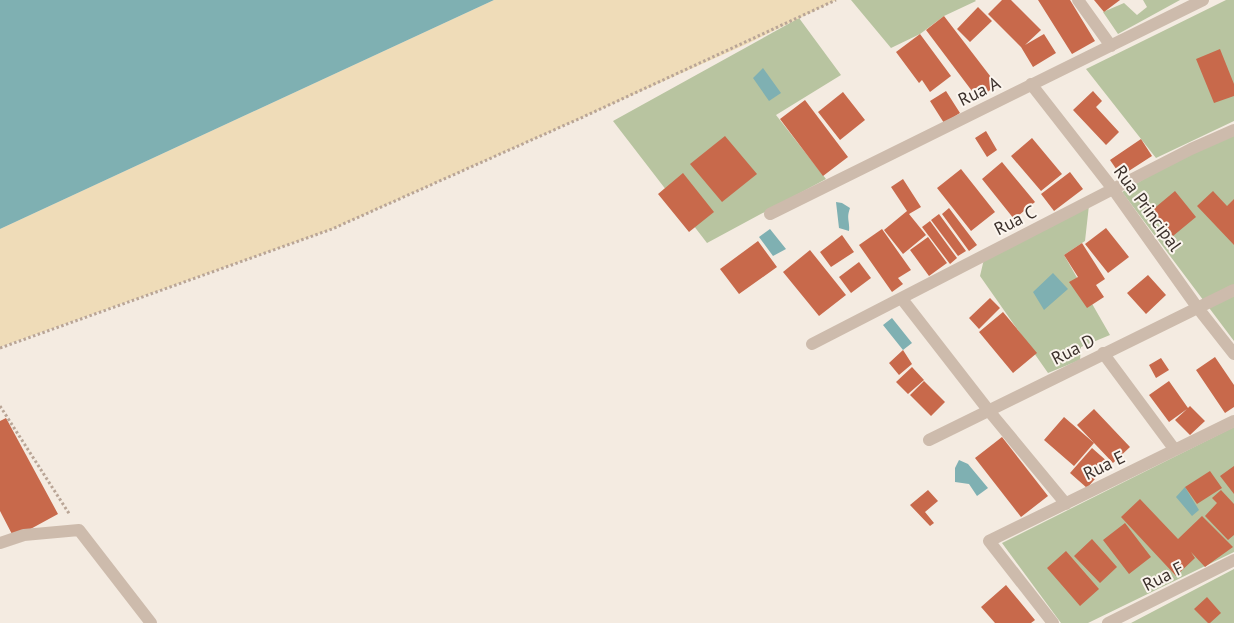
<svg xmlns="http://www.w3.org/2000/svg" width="1234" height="623" font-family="'PT Sans',sans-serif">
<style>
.green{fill:#b8c4a0}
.sand{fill:#efdcb8}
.water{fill:#7fb0b2}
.building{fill:#c8694b}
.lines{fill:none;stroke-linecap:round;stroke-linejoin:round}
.path{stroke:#b9a596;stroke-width:3;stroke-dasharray:2.5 2.5;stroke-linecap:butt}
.street{stroke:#cdbbac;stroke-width:12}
.labels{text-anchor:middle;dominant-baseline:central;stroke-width:4;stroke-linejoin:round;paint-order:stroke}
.street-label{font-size:18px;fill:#3b302b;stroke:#fbf5ee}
</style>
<rect width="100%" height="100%" fill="#f4ebe1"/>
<!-- green -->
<path class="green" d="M851,0H975L976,1L944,16L920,34L891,48Z
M1143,0H1180L1118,34L1103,12L1124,3L1137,15L1147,7Z
M1226,0H1234V121L1156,158L1086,69Z
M799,18L841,75L776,115L826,179L707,243L613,121Z
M1234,126V341L1122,192Z
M1089,205L1085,241L1064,255L1110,335L1081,347L1080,360L1048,373L980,276L984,259Z
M1234,427V552L1088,623H1061L1002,543Z
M1234,569V623H1131Z"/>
<!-- sand -->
<path class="sand" d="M494,0H836L749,43L332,229L0,347V229Z"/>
<!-- water -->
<path class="water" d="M0,0H494L0,229Z
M763,68L781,93L769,101L753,78Z
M836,202L842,203L850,208C846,219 850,221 849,231L839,228Z
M770,229L786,249L773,256L759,237Z
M1053,273L1068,289L1044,310L1033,292Z
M892,318L912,343L903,350L883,325Z
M959,460L968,464L988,488L977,496L969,484L955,482V468Z
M1185,487L1199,510L1192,516L1176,497Z"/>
<!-- building -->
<path class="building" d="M1002,0H1011L1041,30L1025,45L1044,34L1056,53L1033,67L1021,47L988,14Z
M1038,0H1070L1095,41L1072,54Z
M1094,0H1120L1104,12Z
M978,7L992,21L970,42L957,29Z
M944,16L997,85L978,99L926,30Z
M920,34L951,76L930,92L922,80L919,83L896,52Z
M1220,49L1234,84V96L1214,103L1196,59Z
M946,91L960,113L944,123L930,101Z
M1093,91L1102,101L1096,107L1119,132L1106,145L1073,110Z
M843,92L865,120L840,140L818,112Z
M805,100L848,157L823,176L780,119Z
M986,131L997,150L987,157L975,138Z
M725,136L757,174L722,202L690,164Z
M1032,138L1062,174L1041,191L1011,156Z
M1141,139L1152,156L1121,176L1110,160Z
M1002,162L1035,202L1014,219L982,179Z
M961,169L995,212L971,231L937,188Z
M1070,172L1083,189L1054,211L1041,194Z
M683,173L714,212L689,232L658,194Z
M903,179L921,207L909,214L926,235L903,254L884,230L907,211L891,187Z
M1175,191L1196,217L1173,236L1151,211Z
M1213,191L1227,206L1234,199V245L1197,206Z
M949,208L977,245L969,251L942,214Z
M939,214L966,251L958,256L931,220Z
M930,221L957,258L950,264L922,227Z
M1106,228L1129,257L1108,273L1085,244Z
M882,229L911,270L898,278L903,284L892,292L859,245Z
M842,235L854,252L831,267L820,252Z
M928,237L947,263L929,276L910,250Z
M758,241L777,267L739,294L720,269Z
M1082,243L1105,279L1096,285L1104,297L1087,308L1069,282L1078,277L1064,255Z
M810,250L846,295L819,316L783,272Z
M859,262L871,278L851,293L839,277Z
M1148,275L1166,295L1146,314L1127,293Z
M990,298L1000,308L979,329L969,318Z
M1003,312L1037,353L1013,373L979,332Z
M903,350L912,364L899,375L889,363Z
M1215,357L1234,385V407L1225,413L1196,370Z
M1161,358L1169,370L1156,378L1149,365Z
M912,367L924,380L908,394L896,382Z
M924,381L945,402L931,416L910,395Z
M1169,381L1188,408L1190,406L1205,421L1190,435L1175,420L1187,409L1169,422L1149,395Z
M1094,409L1130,447L1113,463L1077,425Z
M1064,417L1094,443L1074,466L1044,440Z
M6,418L58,514L14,538L0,511V421Z
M1002,437L1048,496L1021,517L975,458Z
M1092,448L1109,463L1087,488L1070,473Z
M1234,466V494L1220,476Z
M1210,471L1222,488L1197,504L1185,487Z
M928,490L938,501L925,512L934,523L930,526L910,505Z
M1221,490L1234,504V535L1228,540L1205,516L1217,503L1212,498Z
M1140,499L1178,539L1202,516L1233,547L1205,567L1191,552L1195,558L1176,576L1121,517Z
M1125,523L1151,557L1129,574L1103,540Z
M1092,539L1117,567L1100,583L1074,556Z
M1066,551L1099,589L1080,606L1047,568Z
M1006,585L1035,620L1031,623H995L981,607Z
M1207,597L1221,613L1210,623H1208L1194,609Z"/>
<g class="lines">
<!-- path -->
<path class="path" d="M0,348L332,229L583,117L836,0
M0,406L70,515"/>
<!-- street -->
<path class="street" d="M1078,0L1111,46
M1031,84L1113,189L1197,307L1234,354
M770,214L1203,0
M902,299L989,411L1066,504
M812,344L1113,189L1191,149L1234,130
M1103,353L1175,450
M929,440L1234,290
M0,543L24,535L79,530L151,623
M1053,623L989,541L1234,421
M1108,623L1234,560"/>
</g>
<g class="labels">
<!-- street labels -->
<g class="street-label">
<text transform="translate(979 91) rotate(-26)">Rua A</text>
<text transform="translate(1148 208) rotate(54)">Rua Principal</text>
<text transform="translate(1015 220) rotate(-27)">Rua C</text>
<text transform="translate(1073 349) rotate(-27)">Rua D</text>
<text transform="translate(1104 465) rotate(-26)">Rua E</text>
<text transform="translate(1163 576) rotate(-27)">Rua F</text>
</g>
</g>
</svg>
